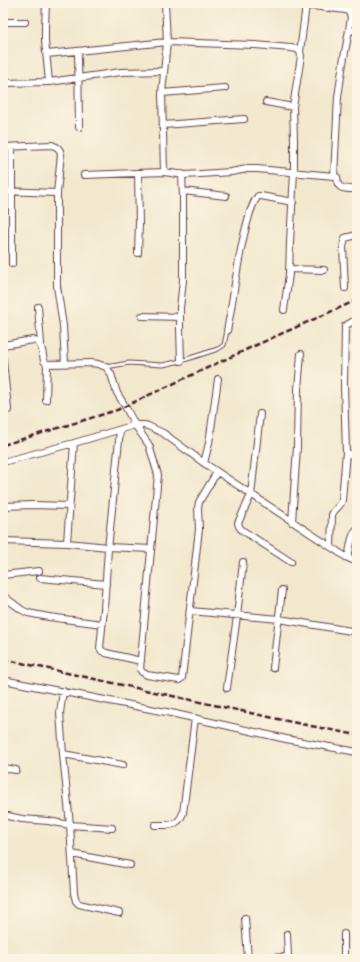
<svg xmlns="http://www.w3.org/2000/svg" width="360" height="962" font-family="'IM FELL Great Primer',serif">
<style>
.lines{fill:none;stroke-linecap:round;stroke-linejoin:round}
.lane-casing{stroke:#633d43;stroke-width:5}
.street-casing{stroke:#633d43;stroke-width:8}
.lane{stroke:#fff;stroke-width:3}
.street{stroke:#fff;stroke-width:6}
.rail{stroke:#4a1f2b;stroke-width:2.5;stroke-dasharray:6 3;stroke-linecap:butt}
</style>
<rect width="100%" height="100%" fill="#fcf5e5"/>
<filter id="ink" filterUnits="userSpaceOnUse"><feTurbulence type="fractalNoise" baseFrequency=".025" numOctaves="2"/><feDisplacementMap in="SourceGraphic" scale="8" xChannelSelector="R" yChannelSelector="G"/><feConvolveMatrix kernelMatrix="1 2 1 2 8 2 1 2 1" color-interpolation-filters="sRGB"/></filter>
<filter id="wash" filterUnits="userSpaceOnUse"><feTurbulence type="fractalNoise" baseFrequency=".012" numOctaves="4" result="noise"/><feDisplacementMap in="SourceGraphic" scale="16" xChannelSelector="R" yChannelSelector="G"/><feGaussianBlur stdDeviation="0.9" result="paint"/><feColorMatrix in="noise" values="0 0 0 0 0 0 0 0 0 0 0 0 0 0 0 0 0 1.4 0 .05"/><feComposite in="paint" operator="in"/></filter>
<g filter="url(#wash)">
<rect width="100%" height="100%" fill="#f1e8cd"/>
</g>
<g filter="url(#ink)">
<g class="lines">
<defs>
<path id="lane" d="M106,367L129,363L163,365L181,361L218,349L224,345L227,331"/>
<path id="street" d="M46,3L45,27V41L49,82
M165,3L167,42L255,45L291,48L297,49L300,52L301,56L293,107L294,139V173L290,242L289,274L284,310
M287,3L346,10L349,12L351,17L349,30L357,31
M349,12L350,3
M3,21L6,22H25
M78,51L79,127
M300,52L306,5
M47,54L167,42L162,93L164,172
M3,83L49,82L121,72L164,71
M162,93L225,88
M266,102L293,107
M163,125L244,119
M3,147L52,145C58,147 60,149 61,154L57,193V286L63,326L65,363
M84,175L164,172L185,175L231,172L247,169H257L334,176L337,177C338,180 337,182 338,184C340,190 352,189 357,189
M334,176L338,97L343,63L349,30
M3,191L57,193
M183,191L226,196
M138,253L139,223L138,173
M12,264V147
M289,269L324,270
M345,288L343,247L345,238L357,235
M38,307L41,344
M142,316L180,317
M357,319L345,326L344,385L346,452L357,459
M227,331C234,296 237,261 246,227C249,216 251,205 258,196H261L293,202
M3,345L33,340C43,343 42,352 44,361L47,364L92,363L98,364L106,367L111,374L117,393L125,406L135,425L149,445L158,475L140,669L142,672L147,675L179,680L182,678L199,529L198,508L199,502L217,472
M3,360L8,410
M181,361L180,330V308L183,280V198L182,174
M46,400L47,364
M260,414L251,495L238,523C239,528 241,530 245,532L291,562
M120,430L108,549L104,609L100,648L102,651L106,653L141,661
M3,462L74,443L135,425H144L148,426L163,433L204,463L346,557L357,562
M204,463L209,443L218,379
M3,506L33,505L69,506
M292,522L297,447L298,389L301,354
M3,541L67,543L108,547L151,549
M67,543L74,443
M331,547L332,515C334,508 341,507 342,500L346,452
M348,558C350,550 351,534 357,529
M3,575L39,571
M40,578L106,584
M3,596L22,610L28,613L49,617L102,624
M190,611L279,619L357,632
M273,668L282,590
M3,680L171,713L286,739L357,752
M227,688L237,616L243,562
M63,691L60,713L63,754L70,825L74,893L76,901L79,904L119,913
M63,754L123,765
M3,768L16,770
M3,815L22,819L48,821L70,825L112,828
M155,825C168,825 178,827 183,813L195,718
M72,854L130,865
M245,918L248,959
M287,934L288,957
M244,959L288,957V959
M344,959V934"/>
</defs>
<!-- lane casing -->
<use href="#lane" class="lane-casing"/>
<!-- street casing -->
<use href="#street" class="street-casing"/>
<!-- lane -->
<use href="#lane" class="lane"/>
<!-- street -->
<use href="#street" class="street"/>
<!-- rail -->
<path class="rail" d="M3,445L117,410L254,346L357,300
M3,659L301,724L357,735"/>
</g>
</g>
<!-- margin -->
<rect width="360" height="962" fill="none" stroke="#fcf5e5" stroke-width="16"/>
</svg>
